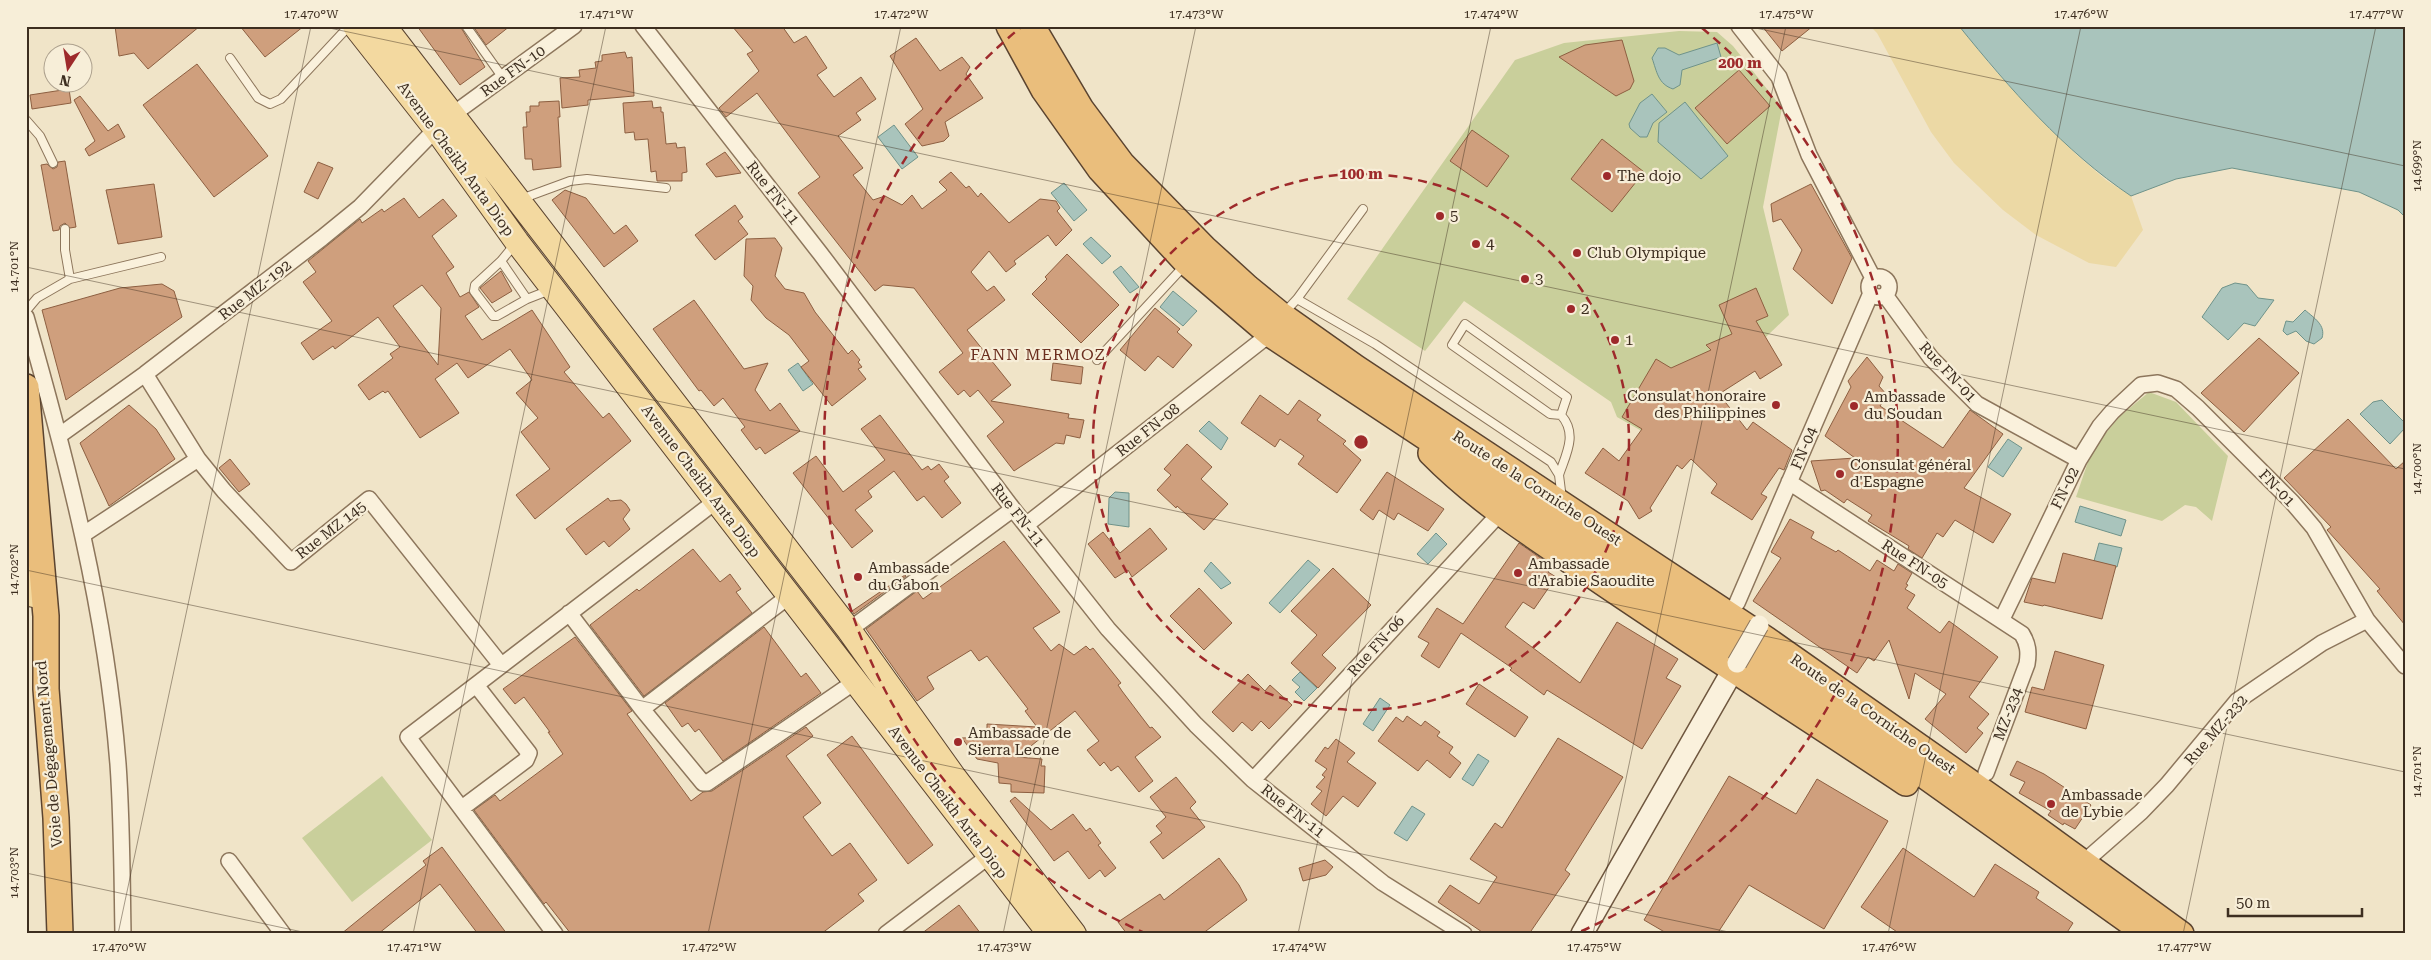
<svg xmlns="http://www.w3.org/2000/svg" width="2431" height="960" font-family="'Roboto Serif',serif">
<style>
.green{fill:#c9cf9b}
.sand{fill:#ecd9a5}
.water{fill:#a9c4bc;stroke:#6f938a}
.building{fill:#cf9f7d;stroke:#8d5f41;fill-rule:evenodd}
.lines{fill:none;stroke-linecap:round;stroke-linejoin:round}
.service-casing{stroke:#8d765c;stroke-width:10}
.minor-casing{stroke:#8d765c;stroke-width:18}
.secondary-casing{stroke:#6f573f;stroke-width:24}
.primary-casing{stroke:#5b4430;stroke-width:26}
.trunk-casing{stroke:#5b4430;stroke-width:28}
.service{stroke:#faf1dc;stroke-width:8}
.minor{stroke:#faf1dc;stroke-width:15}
.secondary{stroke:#faf1dc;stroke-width:21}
.primary{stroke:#f3d9a0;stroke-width:24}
.trunk{stroke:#eabe7c;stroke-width:25}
.tertiary-bridge-casing{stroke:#8d765c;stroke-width:21;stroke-linecap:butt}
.tertiary-bridge{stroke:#faf1dc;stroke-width:19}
.ticks{fill:none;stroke:#3d2e20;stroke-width:1;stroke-opacity:0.45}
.ring{fill:none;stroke:#9e2a2b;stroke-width:2.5;stroke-dasharray:9 6}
.poi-dot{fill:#9e2a2b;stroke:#f7eed8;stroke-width:2}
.labels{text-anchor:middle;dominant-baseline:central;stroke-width:4.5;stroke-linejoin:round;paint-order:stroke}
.street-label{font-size:15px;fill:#3d2e20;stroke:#f7eed8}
.poi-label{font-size:15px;fill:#3d2e20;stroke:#f7eed8;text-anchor:start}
.neighbourhood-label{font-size:16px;letter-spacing:1px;fill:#6b2e1e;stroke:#f7eed8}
.centre{fill:#9e2a2b;stroke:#f7eed8;stroke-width:2.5}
.ring-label{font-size:15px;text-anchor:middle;font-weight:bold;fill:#9e2a2b;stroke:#f7eed8;stroke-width:4.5;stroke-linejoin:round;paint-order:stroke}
.neatline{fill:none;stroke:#3d2e20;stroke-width:2}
.ticks-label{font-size:12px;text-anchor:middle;fill:#3d2e20}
</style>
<rect width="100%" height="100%" fill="#f0e4c8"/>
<!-- green -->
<path class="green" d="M1679,31L1717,32L1733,46L1782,108L1763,207L1789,315L1747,355L1663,443L1617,417L1611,402L1464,301L1425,351L1347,299L1515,60L1564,43Z
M2149,392L2176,402L2228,456L2212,521L2196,507L2185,505L2162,521L2076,497L2092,450L2119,417Z
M382,776L432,840L352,902L302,838Z"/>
<!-- sand -->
<path class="sand" d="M1870,26H1959L1992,67L2035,114L2077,155L2106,180L2131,196L2143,230L2116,267L2089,263L2036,235L2003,210L1954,163L1931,132L1877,33Z"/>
<!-- water -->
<path class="water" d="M1959,26H2405V217L2398,210L2359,192L2232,168L2176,179L2131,196C2064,151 2010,89 1959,26Z
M1717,43L1721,57L1682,70L1680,85L1673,89C1658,84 1657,72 1652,58L1658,48H1665L1679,55Z
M1652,94L1667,112L1653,123L1647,137H1640L1630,128L1629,124L1640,103Z
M1685,102L1728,156L1701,179L1658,142L1659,123Z
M894,125L918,157L902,169L878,137Z
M1064,183L1087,210L1074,221L1051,193Z
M1091,237L1111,256L1102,264L1083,244Z
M1121,266L1139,287L1130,293L1113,272Z
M2235,283L2247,285L2258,298L2274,300L2255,326L2244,323L2228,340L2202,317L2222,288Z
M1173,291L1197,311L1183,326L1160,307Z
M2305,310C2314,318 2326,325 2322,338L2314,344L2306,341L2296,331L2287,335L2283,331L2286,321L2293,322Z
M798,363L813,384L803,391L788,370Z
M2382,400L2405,423V428L2390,444L2360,414L2373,402Z
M1209,421L1228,438L1221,450L1199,431Z
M2008,439L2022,448L2003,477L1988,467Z
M1115,492L1129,493V527L1108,524L1109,498Z
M2080,506L2126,520L2121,536L2075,522Z
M1436,533L1447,544L1428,564L1417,554Z
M2099,543L2122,548L2117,567L2094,561Z
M1308,560L1320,570L1280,613L1269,603Z
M1211,562L1231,583L1221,589L1204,571Z
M1300,672L1317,688L1304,701L1295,692L1300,687L1292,680Z
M1380,698L1390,705L1373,731L1363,724Z
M1478,754L1489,761L1473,786L1462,779Z
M1412,806L1425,814L1407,841L1394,833Z"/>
<!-- building -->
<path class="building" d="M115,26H200L148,69L134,53L119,56Z
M240,26H304L265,57Z
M417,26H460L485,67L460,85Z
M473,26H510L486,45Z
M732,26H782L794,43L806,36L827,68L817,75L834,97L861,77L876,99L856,113L861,120L838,136L863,168L853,175L873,200L885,196L902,205L912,195L922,209L947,190L939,182L951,172L966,188L969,186L978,197L981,193L1009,223L1040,199L1056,201L1060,208L1057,211L1072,230L1056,246L1048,235L1014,261L1016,264L1006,272L989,251L971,272L987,291L994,286L1005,300L967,330L1011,385L991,401L1069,414L1068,418L1084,420L1080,438L1066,435L1064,444L1056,443L1014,471L987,436L1004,422L978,390L970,397L964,390L958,395L939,372L963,353L914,288L883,285L875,291L798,193L820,177L757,93L726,117L719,108L759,71L747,54L753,51Z
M1762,26H1813L1782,51Z
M916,38L940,71L962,57L970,67L966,74L983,98L945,122L949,136L944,141L922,146L905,124L923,109L890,56Z
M1622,40L1634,81L1630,89L1616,96L1559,57L1585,45Z
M625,52L627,58L632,57L634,96L588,100V105L562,108L560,78L580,77L579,70L596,68L595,62L602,61V55Z
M197,64L268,156L214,197L143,105Z
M1739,70L1770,106L1727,144L1695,108Z
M69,89L71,103L32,109L30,95Z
M80,96L108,131L118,124L125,137L89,156L85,149L95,141L74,100Z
M559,101L560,117H558L561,167L533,170L532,159H525L523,127H527L526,112H530V106H539V102Z
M652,101L653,108L661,107V112H663L666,144L676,143L677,148L685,147L687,172L682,173V181H657L656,171L651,172L648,139L635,140L634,132L625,133L623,103Z
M1472,130L1509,156L1487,187L1450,161Z
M1602,139L1644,172L1612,212L1571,179Z
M725,152L741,173L716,177L706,164Z
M65,161L76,227L70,228L65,223L60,226L59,230L53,231L41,165L47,164L53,169L57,167L58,162Z
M318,162L333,168L318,199L304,192Z
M154,184L162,237L118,244L106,190Z
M1811,184L1852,258L1832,304L1793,269L1802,250L1781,219L1773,222L1771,204Z
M565,190L586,198L614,234L626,225L638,241L604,267L552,200Z
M404,198L419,218L443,199L457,216L432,236L454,267L446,273L460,297L469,292L479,307L465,316L482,340L532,310L570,367L564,372L603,418L609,413L631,441L535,519L516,495L550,469L521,432L538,418L516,393L532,380L510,349L468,378L457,363L435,379L459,413L420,438L388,391L385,393L383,391L369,400L358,385L393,358L390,354L400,347L378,317L335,349L333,346L313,360L301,343L332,321L303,282L316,272L308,261L360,219L362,223L382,209L384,212ZM422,285L441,308L438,365L393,306Z
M735,205L743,217L738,221L748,234L715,260L695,235Z
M775,238L782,248L775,276L785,289L804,293L815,312L848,354L852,350L860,360L858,362L862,367L858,369L866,379L832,406L801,367L809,361L789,335L766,318L751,300L753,286L744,276L746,239Z
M1067,254L1119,305L1081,343L1032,294L1047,279L1045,277Z
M501,271L512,291L492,303L480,288Z
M162,284L174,291L182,317L66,400L42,310L120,288Z
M1756,288L1768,316L1756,321L1782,365L1760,379L1755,371L1719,394L1747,430L1753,422L1792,450L1784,470L1779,468L1761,494L1767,497L1752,520L1711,493L1717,484L1691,459L1682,469L1677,465L1650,508L1652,511L1639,519L1628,501L1585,473L1603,448L1619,461L1642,429L1622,417L1656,359L1671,368L1711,350L1706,345L1732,334L1719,305Z
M694,300L744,369L768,363L755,390L770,411L780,403L800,431L765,454L760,447L756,450L741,430L745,427L723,398L714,406L701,390L699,391L653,329Z
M1155,308L1180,329L1177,332L1192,345L1173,368L1158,356L1145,371L1120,350Z
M2259,338L2299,373L2244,432L2201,393Z
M1867,357L1883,377L1879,386L1887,395L1880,406L1943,448L1970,410L2003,434L1964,488L2011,514L1993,543L1955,520L1943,537L1937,533L1922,558L1908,549L1909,546L1868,521L1872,515L1847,499L1844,503L1825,490L1821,491L1811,461L1855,458L1825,436L1851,387L1848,381Z
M1053,363L1083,367L1081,384L1051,380Z
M1260,395L1288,415L1299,400L1321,415L1317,420L1346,441L1343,444L1361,460L1337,493L1298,464L1304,456L1280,439L1275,447L1241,423Z
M129,405L156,429L175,459L109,506L80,443Z
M880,415L922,470L928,466L931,470L939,464L949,477L944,481L961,503L942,518L924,496L917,501L894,471L868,491L872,497L855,510L873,531L852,548L793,473L816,456L843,492L885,460L861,429Z
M2348,419L2396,469L2405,461V625L2377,591L2380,589L2327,530L2331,527L2284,478Z
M1187,444L1212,467L1201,479L1228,504L1204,530L1177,506L1176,508L1157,490L1171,475L1164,469Z
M230,459L250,484L239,492L219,468Z
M1387,472L1444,509L1428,531L1398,513L1394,520L1379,510L1373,520L1360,510Z
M608,498L610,501L621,500L626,504L630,510L623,519L630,529L609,547L604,541L586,555L566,529Z
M1790,519L1814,532L1811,538L1836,552L1838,550L1870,571L1877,560L1894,571L1898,564L1912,573L1906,584L1908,585L1905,589L1915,595L1907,608L1940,633L1949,621L1998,657L1969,697L1989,714L1977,728L1983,733L1966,753L1925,719L1946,694L1915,673L1909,699L1889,640L1874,661L1868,657L1857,673L1753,601L1781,558L1771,552Z
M1150,528L1167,549L1132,577L1128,570L1115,578L1088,544L1103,532L1120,553Z
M1004,541L1060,612L1033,628L1051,651L1059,644L1074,655L1086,646L1090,650L1093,648L1121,683L1118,685L1122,691L1150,728L1152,727L1161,737L1135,757L1153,781L1139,792L1118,766L1111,771L1104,762L1100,766L1087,750L1099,741L1075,711L1017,757L1042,759L1041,766H1045L1044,793L1011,792V784L999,783L998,763L977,759L962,738L987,737V724L1037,727L1025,711L1028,709L987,656L979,661L971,650L927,677L934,689L917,701L866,629L917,591L923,599Z
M1519,543L1552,566L1548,572L1556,577L1534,609L1523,602L1505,627L1580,683L1617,622L1678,659L1666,678L1681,686L1642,749L1547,690L1544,695L1510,670L1512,668L1461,633L1439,668L1421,656L1429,643L1418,637L1437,608L1463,624Z
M693,549L720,582L730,574L741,589L736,592L752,613L644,696L590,625L637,589L639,591Z
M2063,553L2116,566L2102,619L2044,605L2043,606L2024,602L2032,578L2055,583Z
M1333,568L1371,605L1322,655L1336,668L1318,688L1291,663L1317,635L1291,611Z
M905,575L906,576L854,614L852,611Z
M1199,588L1232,623L1204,650L1170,616Z
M764,627L801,677L806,673L821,693L723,761L699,729L695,732L688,723L682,727L665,703Z
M575,637L632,711L627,714L691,801L703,792L712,791L806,727L813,736L786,756L821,803L803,817L832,856L850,843L877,880L858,894L864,901L821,934H571L546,902L544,904L474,810L495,795L500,801L563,754L548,732H550L524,697L515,704L503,689Z
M2055,651L2104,665L2086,729L2025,712L2032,687L2044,690Z
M1248,674L1265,691L1270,685L1292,705L1269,729L1261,721L1252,731L1242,722L1233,732L1212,712Z
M1479,684L1528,717L1515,737L1466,704Z
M1407,716L1421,726L1425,721L1440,732L1437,736L1453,747L1449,753L1461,763L1450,778L1427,760L1418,771L1378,741L1396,717L1403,722Z
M852,736L933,845L908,864L827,755Z
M1558,738L1623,777L1565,870L1570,874L1529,934H1485L1438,902L1450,885L1479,904L1497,877L1470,859L1495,823L1502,828Z
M1336,739L1355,753L1347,762L1376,783L1358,807L1343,796L1326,816L1311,804L1322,791L1316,787L1325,777L1322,775L1327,769L1315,761L1325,747L1328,749Z
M2017,761L2044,774L2091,805L2075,829L2064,823L2063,825L2048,815L2051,811L2019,793L2025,782L2010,775Z
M1729,776L1796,814L1817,779L1888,821L1824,929L1749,885L1717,934H1668L1644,920Z
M1176,777L1196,802L1190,808L1205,827L1163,859L1150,842L1162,833L1156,826L1166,817L1150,797Z
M1015,797L1051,830L1073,814L1086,831L1090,828L1101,843L1098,845L1116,868L1105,877L1100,870L1089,879L1068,851L1054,861L1010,801Z
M442,847L507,934H478L440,884L378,934H341L426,865L423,861Z
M1903,848L1974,897L1995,864L2039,892L2036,898L2073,923L2066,934H1900L1861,907Z
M1219,858L1239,885L1247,900L1202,934H1127L1118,922L1160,894L1164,900Z
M1325,860L1333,867L1326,875L1303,881L1299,868Z
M959,905L981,934H921Z"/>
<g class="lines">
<defs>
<path id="service" d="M466,26L503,78
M230,58L258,98L270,104L281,99L349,26
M26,120L40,136L53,163
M521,199L570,181L587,179L666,188
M515,244L501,261L475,285L474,291L493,316H497L527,299L550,290
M501,261L527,299
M70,279L161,257
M1297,299L1375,344L1551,462L1559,475L1561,491
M26,311L37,298L70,279L65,250V229
M1284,313L1297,299L1363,209
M1097,360L1185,265
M1559,475C1566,454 1578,434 1561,415L1567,397L1465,324L1452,345L1550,414L1561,415"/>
<path id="minor" d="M643,26L820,253L1013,509L1108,629L1196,725L1253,780L1383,883L1464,934
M1739,26L1779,77L1809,155L1873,278
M452,115L574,26
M1869 287a10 10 0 1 1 20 0a10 10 0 1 1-20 0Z
M1885,295L1931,358L1977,404L2079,460
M26,317C68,464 106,611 118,764C122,820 122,877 123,934
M145,374L198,459L224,491L291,562L369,499L501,665
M60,435L145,374L322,238L360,207L436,129
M1789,482L2022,634C2028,644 2029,652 2027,664L1986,773
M1026,525L1270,334
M84,534L198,459
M1737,603L1871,293
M569,613L642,709L703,783H707L856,681
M2002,619L2079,460L2100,426L2112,412L2141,385L2158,383L2176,389L2198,408L2292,502L2314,528L2367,620L2405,666
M849,630L1013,509
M642,709L789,596
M1253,780L1500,513
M462,808L526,760L529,753L476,685
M229,861L283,934
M2083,863L2141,812L2167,785L2237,701L2322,643L2367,620
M555,934L408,737L716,501
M886,934L989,856"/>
<path id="secondary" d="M1582,934L1737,663"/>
<path id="primary" d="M355,26L436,129L517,242L1050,934
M384,26L849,630L954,777L1074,934
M26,544L33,595"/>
<path id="trunk" d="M1009,26L1044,90L1100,169L1187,263L1270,334L1758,657L2147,934
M1032,26L1081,109L1122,164L1204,248L1248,288L1281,315L1356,368L1767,640L2035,828L2181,934
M26,387L46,616V689L56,818L60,934
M1431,453C1479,502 1537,538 1593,576C1697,647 1802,714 1906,783"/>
</defs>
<!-- service casing -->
<use href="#service" class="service-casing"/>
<!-- minor casing -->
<use href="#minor" class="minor-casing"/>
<!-- secondary casing -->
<use href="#secondary" class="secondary-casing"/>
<!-- primary casing -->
<use href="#primary" class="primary-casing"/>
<!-- trunk casing -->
<use href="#trunk" class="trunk-casing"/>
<!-- service -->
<use href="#service" class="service"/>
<!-- minor -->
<use href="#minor" class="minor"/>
<!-- secondary -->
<use href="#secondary" class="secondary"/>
<!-- primary -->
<use href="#primary" class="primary"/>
<!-- trunk -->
<use href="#trunk" class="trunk"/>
<defs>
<path id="tertiary-bridge" d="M1737,663L1759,625"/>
</defs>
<!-- tertiary-bridge casing -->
<use href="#tertiary-bridge" class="tertiary-bridge-casing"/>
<!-- tertiary-bridge -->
<use href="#tertiary-bridge" class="tertiary-bridge"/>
</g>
<!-- ticks -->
<path class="ticks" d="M320,26L2405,469M1746,26L2405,166M26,267L2405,772M26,570L1738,934M26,873L312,934M118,934L311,26M413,934L606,26M708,934L901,26M1003,934L1196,26M1298,934L1491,26M1593,934L1786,26M1888,934L2081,26M2183,934L2376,26"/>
<!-- distance rings -->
<g class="ring">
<circle cx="1361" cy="442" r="268"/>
<path d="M1147 934A536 536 0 0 1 1020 28M1702 28A536 536 0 0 1 1575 934"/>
</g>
<!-- markers -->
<g class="poi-dot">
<circle cx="1607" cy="176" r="5"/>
<circle cx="1440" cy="216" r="5"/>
<circle cx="1476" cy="244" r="5"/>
<circle cx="1577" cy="253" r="5"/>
<circle cx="1525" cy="279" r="5"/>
<circle cx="1571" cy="309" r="5"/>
<circle cx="1615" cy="340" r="5"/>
<circle cx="1776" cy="405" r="5"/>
<circle cx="1854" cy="406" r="5"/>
<circle cx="1840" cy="474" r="5"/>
<circle cx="1518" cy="573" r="5"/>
<circle cx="858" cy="577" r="5"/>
<circle cx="958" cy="742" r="5"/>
<circle cx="2051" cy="804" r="5"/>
</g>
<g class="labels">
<!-- street labels -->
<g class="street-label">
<text transform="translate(513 71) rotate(-36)">Rue FN-10</text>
<text transform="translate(456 159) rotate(54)">Avenue Cheikh Anta Diop</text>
<text transform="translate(773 193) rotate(52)">Rue FN-11</text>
<text transform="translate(255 290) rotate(-38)">Rue MZ-192</text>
<text transform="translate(1948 372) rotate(47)">Rue FN-01</text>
<text transform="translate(1148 430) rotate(-38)">Rue FN-08</text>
<text transform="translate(1804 448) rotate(-67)">FN-04</text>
<text transform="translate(701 481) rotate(53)">Avenue Cheikh Anta Diop</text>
<text transform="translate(1537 488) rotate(33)">Route de la Corniche Ouest</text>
<text transform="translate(2065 488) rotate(-64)">FN-02</text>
<text transform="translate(2277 488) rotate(46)">FN-01</text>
<text transform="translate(1018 515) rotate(52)">Rue FN-11</text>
<text transform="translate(331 530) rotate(-38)">Rue MZ 145</text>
<text transform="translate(1915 564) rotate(33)">Rue FN-05</text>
<text transform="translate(1376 646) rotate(-48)">Rue FN-06</text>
<text transform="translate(1873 714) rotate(35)">Route de la Corniche Ouest</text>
<text transform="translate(2008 714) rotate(-69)">MZ-234</text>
<text transform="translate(2216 730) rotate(-49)">Rue MZ-232</text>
<text transform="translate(49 754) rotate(-95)">Voie de Dégagement Nord</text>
<text transform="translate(948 802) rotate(53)">Avenue Cheikh Anta Diop</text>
<text transform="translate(1293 811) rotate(38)">Rue FN-11</text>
</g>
<!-- poi labels -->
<g class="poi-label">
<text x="1617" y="176">The dojo</text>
<text x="1450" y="216">5</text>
<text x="1486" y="244">4</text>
<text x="1587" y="253">Club Olympique</text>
<text x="1535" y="279">3</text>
<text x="1581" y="309">2</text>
<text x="1625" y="340">1</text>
<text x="1766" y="396" text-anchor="end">Consulat honoraire<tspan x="1766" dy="17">des Philippines</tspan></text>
<text x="1864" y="397">Ambassade<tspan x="1864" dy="17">du Soudan</tspan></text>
<text x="1850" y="465">Consulat général<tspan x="1850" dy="17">d'Espagne</tspan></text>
<text x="1528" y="564">Ambassade<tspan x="1528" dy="17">d'Arabie Saoudite</tspan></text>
<text x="868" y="568">Ambassade<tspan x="868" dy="17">du Gabon</tspan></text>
<text x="968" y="733">Ambassade de<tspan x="968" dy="17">Sierra Leone</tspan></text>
<text x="2061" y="795">Ambassade<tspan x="2061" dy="17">de Lybie</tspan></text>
</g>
<!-- neighbourhood labels -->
<g class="neighbourhood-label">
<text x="1038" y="354">FANN MERMOZ</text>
</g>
</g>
<circle cx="1361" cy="442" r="8" class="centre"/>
<g class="ring-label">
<text x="1740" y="68">200 m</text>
<text x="1361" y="179">100 m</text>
</g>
<!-- border -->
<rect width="2431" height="960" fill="none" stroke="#f7eed8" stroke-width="55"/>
<!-- north arrow -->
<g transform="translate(68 68) rotate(192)"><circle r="24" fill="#f7eed8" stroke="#ada18e"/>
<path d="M0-4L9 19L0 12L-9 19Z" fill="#9e2a2b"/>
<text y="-8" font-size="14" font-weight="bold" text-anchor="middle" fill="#3d2e20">N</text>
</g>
<!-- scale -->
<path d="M2228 908v8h134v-8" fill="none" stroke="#3d2e20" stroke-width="2.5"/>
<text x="2236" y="908" font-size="15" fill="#3d2e20" stroke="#f7eed8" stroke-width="4" paint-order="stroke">50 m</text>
<rect x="28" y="28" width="2376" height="904" class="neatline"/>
<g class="ticks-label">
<text x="311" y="18">17.470°W</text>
<text x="606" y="18">17.471°W</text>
<text x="901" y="18">17.472°W</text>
<text x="1196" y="18">17.473°W</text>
<text x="1491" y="18">17.474°W</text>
<text x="1786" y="18">17.475°W</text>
<text x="2081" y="18">17.476°W</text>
<text x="2376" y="18">17.477°W</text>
<text transform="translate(2417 166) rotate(-90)" y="4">14.699°N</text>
<text transform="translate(14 267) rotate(-90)" y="4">14.701°N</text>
<text transform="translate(2417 469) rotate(-90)" y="4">14.700°N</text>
<text transform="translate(14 570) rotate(-90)" y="4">14.702°N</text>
<text transform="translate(2417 772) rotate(-90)" y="4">14.701°N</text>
<text transform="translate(14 873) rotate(-90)" y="4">14.703°N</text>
<text x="119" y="951">17.470°W</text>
<text x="414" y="951">17.471°W</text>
<text x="709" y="951">17.472°W</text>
<text x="1004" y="951">17.473°W</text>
<text x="1299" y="951">17.474°W</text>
<text x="1594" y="951">17.475°W</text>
<text x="1889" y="951">17.476°W</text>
<text x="2184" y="951">17.477°W</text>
</g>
</svg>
